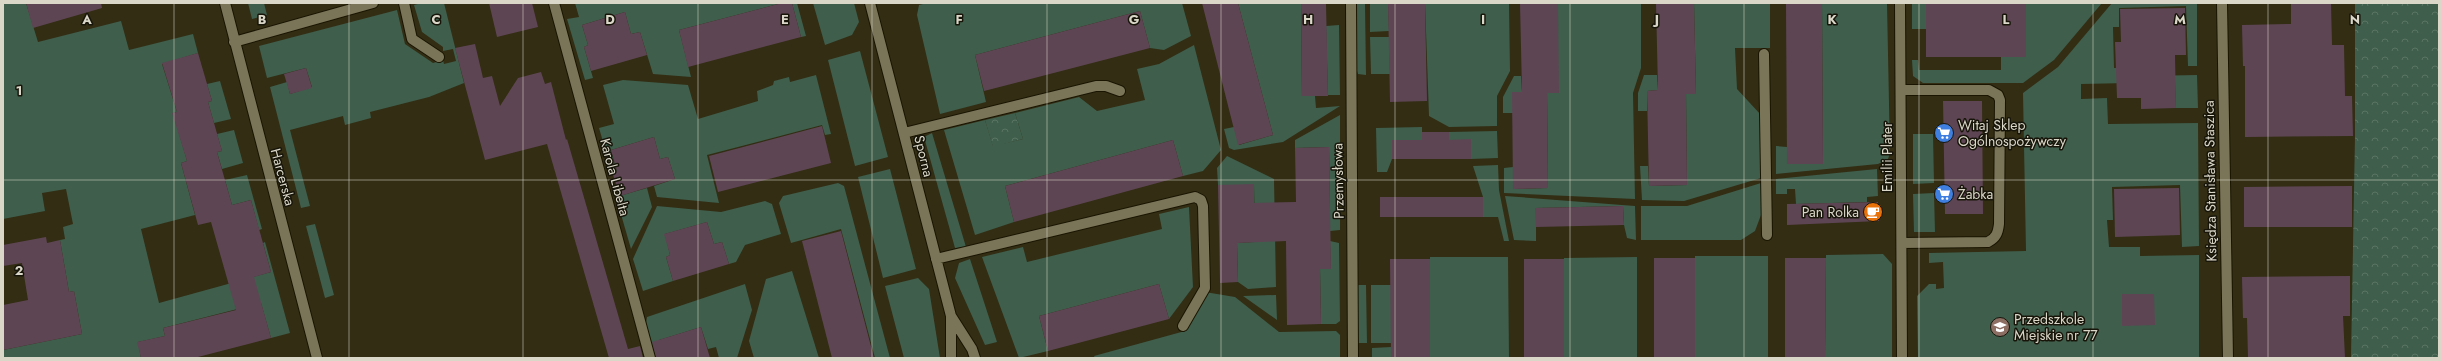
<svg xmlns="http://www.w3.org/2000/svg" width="2442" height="361" font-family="Jost,sans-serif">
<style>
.green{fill:#3f5e4c}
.park{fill:url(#park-crowns)}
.building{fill:#5e4554}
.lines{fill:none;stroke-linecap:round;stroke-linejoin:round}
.minor-casing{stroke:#1a1500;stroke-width:12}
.minor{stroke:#7a7559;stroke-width:10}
.grid{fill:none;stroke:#dad7c8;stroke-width:1;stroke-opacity:0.55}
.labels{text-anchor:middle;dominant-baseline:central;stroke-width:3;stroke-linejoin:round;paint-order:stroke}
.poi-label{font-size:14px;fill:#dad7c8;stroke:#17150a;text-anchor:start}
.street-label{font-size:14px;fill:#dad7c8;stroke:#17150a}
.grid-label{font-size:13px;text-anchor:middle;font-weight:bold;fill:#dad7c8;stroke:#17150a;stroke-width:3;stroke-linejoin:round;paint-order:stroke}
</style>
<defs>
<pattern id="park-crowns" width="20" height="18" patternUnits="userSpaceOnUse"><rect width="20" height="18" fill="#3f5e4c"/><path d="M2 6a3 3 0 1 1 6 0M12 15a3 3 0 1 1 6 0" fill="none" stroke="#5a7464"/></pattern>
</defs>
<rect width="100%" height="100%" fill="#322d13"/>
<!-- green -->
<path class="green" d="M3,3H26L38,42L121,21L129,50L193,34L198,53L162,64L177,112L173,113L187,161L181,163L195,215L141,229L159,303L271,272L263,243L265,242L290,333L271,338L261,303L163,328L165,336L138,342L141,358H3V350L82,334L74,291L69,292L60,240L65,239L63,227L73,224L66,189L42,193L45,211L3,219Z
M248,3H264L267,15L252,19Z
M421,3H444L464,83L429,97L370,112L371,118L345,125L343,116L290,130L310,206L301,208L270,87L287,82L290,94L312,87L306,68L267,78L259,46L397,10L405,44L433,63L443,60L444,64L456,61L453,49L443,51V47L422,32L414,5Z
M575,3H782L679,30L691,77L653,74L640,32L631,34L625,12L582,25L588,45L584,47L593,78L585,80L567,19L579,17Z
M792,3H797L806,36L801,37Z
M813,3H854L859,22L852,35L825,45Z
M927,3H1182L1191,36L1164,50L1150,48L1140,11L975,55L986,102L940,114L917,15L919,5Z
M1238,3H1301L1302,96H1315L1316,108L1340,106L1283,142L1234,150L1229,148L1224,129L1234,127L1239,145L1273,135Z
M1356,3H1365L1366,75L1358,74L1357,71Z
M1370,3H1388L1389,31L1370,32Z
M1425,3H1509L1510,71L1497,96V126L1449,127L1429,116Z
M1558,3H1641V68L1633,93L1635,199L1504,193V168L1513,167L1514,189L1548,188L1547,93Z
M1694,3H1770V48H1735L1737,89L1761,115V178L1684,201L1642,200L1640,166H1648L1649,186L1687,185L1686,94H1696Z
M1822,3H1887L1890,153L1888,159L1878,164L1776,174V146L1787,147V164H1823Z
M1912,3H1926V29H1912Z
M2026,3H2102L2054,60L2023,83H1923L1913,76L1912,60H1918L1919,70H2001V57H2026V29L2018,28Z
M2112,3H2197V66H2188L2186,6L2119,8V27H2113L2114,68L2145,67V76L2197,75L2198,108H2176L2175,82L2081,84V99L2107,98L2108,124L2198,123L2199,246L2182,247L2180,185L2112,187L2113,220H2107L2109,247H2140V256L2199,255V358H1918L1917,296L1929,284H1936V289L1944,288L1943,262L1929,263V253L2026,251L2023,93L2058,67Z
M1339,25L1340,95H1328L1326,26Z
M1370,37H1389L1390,74H1371Z
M1194,45L1221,150L1203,171L1183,176L1173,140L1005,186L1014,222L975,235L944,130L985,120L993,146L1023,139L1015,113L1079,97L1097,111L1145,100L1137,69L1159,64Z
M860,51L888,157L855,166L828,60Z
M816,75L831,134L825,135L822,125L707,155L719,203L657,197L654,186L675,179L668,157L660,159L654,137L611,150L617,171L612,172L599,128L614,124L603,85L623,80L688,85L698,119L758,101L757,91L773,85L774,81L789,77L790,82Z
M1644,75H1657L1658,90L1647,91V111H1638V93Z
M1514,76H1521L1522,92L1513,113H1503V97Z
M220,81L231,119L214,123L208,102L212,101L207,84Z
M1340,115V230L1330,231L1329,147L1295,148V140Z
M1422,127V140H1392V159L1387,172H1377L1376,128Z
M234,130L243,163L222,169L217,152L222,151L217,134Z
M1497,131L1498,158L1471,159V140H1449V132Z
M932,133L966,247L955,248L924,137Z
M1913,134H1933L1934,183L1913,184Z
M1227,156L1274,179L1276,287L1248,289L1238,282L1237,243L1255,242L1254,185H1218L1217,168Z
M1498,165L1499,190L1509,241H1504L1498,217H1483V197L1473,166Z
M890,169L916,269L883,278L858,177Z
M1877,169L1878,196L1867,197V202L1796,204L1795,189H1787V194H1776V179Z
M247,175L262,229L259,230L251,200L232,205L225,180Z
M838,183L844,186L890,358H875L841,229L791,243L779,203L783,196Z
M1761,183V215L1755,231L1741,240H1641V206H1687Z
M647,188L652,207L631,249L616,197Z
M1934,193L1935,232H1914L1913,194Z
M1505,196L1635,206L1636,240L1627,238L1624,225L1623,206L1536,208V241L1514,240Z
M765,201L772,204L781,234L745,245L736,262L729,264L722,242L714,244L707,222L665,234L670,255L666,257L673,281L643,291L633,259L657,206L721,212Z
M1189,207L1193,287L1169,319L1159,284L1039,316L1048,351L1019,358L982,257L1023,247L1027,262L1162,229L1159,214Z
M315,224L334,295L325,298L306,226Z
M1330,241L1339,243L1340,321L1336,324H1321L1320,269H1331Z
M1883,254L1892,264V358H1825L1826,255Z
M1695,256H1768V358H1695Z
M1430,257H1508L1509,358H1430Z
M1637,257V358H1564V258Z
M970,259L997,342L985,345L955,278L959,263Z
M792,271L819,358H754L749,341L766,279Z
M918,278L929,289L940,358H904L885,286Z
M745,284L752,310L737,358H719L716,347L708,349L701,327L659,340L664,358H656L646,323L647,317Z
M1358,285H1366L1367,343H1358Z
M1371,285H1391V343H1371Z
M1205,292L1235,297L1279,332L1336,331L1340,335V358H1095L1094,356L1185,331Z
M1276,295L1277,320L1243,296Z
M1391,347V358H1372V348Z"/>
<!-- park -->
<path class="park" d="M2355,3H2439V358H2351L2355,136Z
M1015,113L1023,139L993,147L985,120Z"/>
<!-- building -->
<path class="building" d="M26,3H101L102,8L33,28Z
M489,3H532L538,27L497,37Z
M782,3H792L801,37L688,67L679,30Z
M1202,3H1238L1273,135L1238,145Z
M1301,3H1326L1328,96H1302Z
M1388,3H1425L1427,101L1390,102Z
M1520,3H1558L1559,93H1547L1548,188L1513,189L1512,92H1522Z
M1656,3H1694L1696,94H1686L1687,185L1649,186L1647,91L1658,90Z
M1786,3H1822L1823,164H1787Z
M1926,3H2026V57H1926Z
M2291,3H2331L2332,45H2344L2345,96H2352L2353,136L2245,137V66H2243L2242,25L2291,24Z
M2185,8L2186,55H2175L2176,108L2141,109V98H2117L2115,42H2121L2120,9Z
M1140,11L1150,48L984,91L975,55Z
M625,12L631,34L640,32L647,55L591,71L584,47L588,45L582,25Z
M475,44L483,78L492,76L500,106L518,78L541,72L545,84L551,82L566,140L567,139L628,349L640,346L643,358H609L547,144L485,160L455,48Z
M198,53L212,101L208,102L222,151L217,152L232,205L251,200L271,272L254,277L271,338L194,358H141L137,342L165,336L163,328L236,310L211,222L198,225L181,163L187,161L172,113L177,112L162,63Z
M306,68L312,88L290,94L284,74Z
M1943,101H1982L1983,214H1945Z
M822,126L831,163L718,192L709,156Z
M1422,132H1449V140L1471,139V159H1392V140H1422Z
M654,137L660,159L668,157L675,179L620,196L612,172L617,171L611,150Z
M1173,140L1183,176L1014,222L1005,186Z
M1329,147L1331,269H1320L1321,324L1287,325L1286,241L1237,243L1238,282L1220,283L1218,185L1254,184V203L1296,202L1295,148Z
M2352,186V227H2244V187Z
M2179,188L2180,235L2115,237L2114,189Z
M1380,197H1483V217H1380Z
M1878,202L1879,221L1787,225V204Z
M1623,206L1624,225L1536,227L1535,208Z
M707,222L714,244L722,242L729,264L673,281L666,257L670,255L664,234Z
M841,231L874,358H832L802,241Z
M46,237L47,243L60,240L69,292L74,291L82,334L3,350V305L28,300L22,263L3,266V245Z
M1654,258H1695V358H1654Z
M1785,258H1826L1825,358H1785Z
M1390,259H1430V358H1391Z
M1524,259H1564V358H1524Z
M2350,276V316H2343L2345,358H2248L2247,318H2243L2242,277Z
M1159,284L1169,319L1048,351L1039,316Z
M2122,294H2154L2155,325L2122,326Z
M701,327L710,358H656L652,342Z"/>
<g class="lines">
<defs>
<path id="minor" d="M225,3L317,358
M404,3L412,39L439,57
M554,3L650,358
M870,3L951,316V358
M1351,3L1353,358
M1900,3L1902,358
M2222,3L2228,358
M234,42L373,3
M1764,54L1767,235
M1902,90H1989L1998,95L2000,100L1999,224C1998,233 1996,238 1988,242L1902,243
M904,133L1096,86H1106L1120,91
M936,259L1195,197L1201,200L1203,206L1205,288L1183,326
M951,316L972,349L975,358"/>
</defs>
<!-- minor casing -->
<use href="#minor" class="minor-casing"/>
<!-- minor -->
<use href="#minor" class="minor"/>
</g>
<!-- grid -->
<path class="grid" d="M174,3V358M349,3V358M523,3V358M698,3V358M872,3V358M1047,3V358M1221,3V358M1395,3V358M1570,3V358M1744,3V358M1919,3V358M2093,3V358M2268,3V358M3,180H2439"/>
<!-- icons -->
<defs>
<symbol id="supermarket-disc" viewBox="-11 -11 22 22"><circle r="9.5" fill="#3f7fe0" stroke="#17150a"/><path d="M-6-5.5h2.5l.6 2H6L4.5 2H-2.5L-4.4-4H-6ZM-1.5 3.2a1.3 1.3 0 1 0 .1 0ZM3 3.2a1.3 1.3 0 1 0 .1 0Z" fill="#fff"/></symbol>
<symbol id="cafe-disc" viewBox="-11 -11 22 22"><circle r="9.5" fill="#e8710a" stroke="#17150a"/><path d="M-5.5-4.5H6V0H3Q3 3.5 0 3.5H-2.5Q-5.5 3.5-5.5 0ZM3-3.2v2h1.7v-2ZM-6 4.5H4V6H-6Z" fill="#fff"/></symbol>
<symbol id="school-disc" viewBox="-11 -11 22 22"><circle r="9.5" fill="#8d6e63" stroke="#17150a"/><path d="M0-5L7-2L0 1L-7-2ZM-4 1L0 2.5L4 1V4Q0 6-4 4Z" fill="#fff"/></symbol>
</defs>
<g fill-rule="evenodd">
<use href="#supermarket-disc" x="1933" y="122" width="22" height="22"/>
<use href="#supermarket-disc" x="1933" y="183" width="22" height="22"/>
<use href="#cafe-disc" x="1862" y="201" width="22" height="22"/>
<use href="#school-disc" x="1989" y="316" width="22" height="22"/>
</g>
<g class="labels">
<!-- poi labels -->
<g class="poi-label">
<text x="1958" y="125">Witaj Sklep<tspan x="1958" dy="16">Ogólnospożywczy</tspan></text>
<text x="1958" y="194">Żabka</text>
<text x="1859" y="212" text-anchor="end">Pan Rolka</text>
<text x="2014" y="319">Przedszkole<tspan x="2014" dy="16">Miejskie nr 77</tspan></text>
</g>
<!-- street labels -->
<g class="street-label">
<text transform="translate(924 156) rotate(76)">Sporna</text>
<text transform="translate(1887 157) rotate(-90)">Emilii Plater</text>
<text transform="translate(283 177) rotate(75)">Harcerska</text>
<text transform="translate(615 177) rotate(75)">Karola Libelta</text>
<text transform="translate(1338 181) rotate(-91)">Przemysłowa</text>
<text transform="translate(2210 181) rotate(-91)">Księdza Stanisława Staszica</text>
</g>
</g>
<g class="grid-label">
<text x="87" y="24">A</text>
<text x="262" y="24">B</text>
<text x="436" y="24">C</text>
<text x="610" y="24">D</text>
<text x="785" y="24">E</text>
<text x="959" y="24">F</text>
<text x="1134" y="24">G</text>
<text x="1308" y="24">H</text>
<text x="1483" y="24">I</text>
<text x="1657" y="24">J</text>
<text x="1832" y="24">K</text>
<text x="2006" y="24">L</text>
<text x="2180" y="24">M</text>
<text x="2355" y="24">N</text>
<text x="19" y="95">1</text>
<text x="19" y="275">2</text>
</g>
<!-- border -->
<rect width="2442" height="361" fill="none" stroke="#dad7c8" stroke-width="8"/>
</svg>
